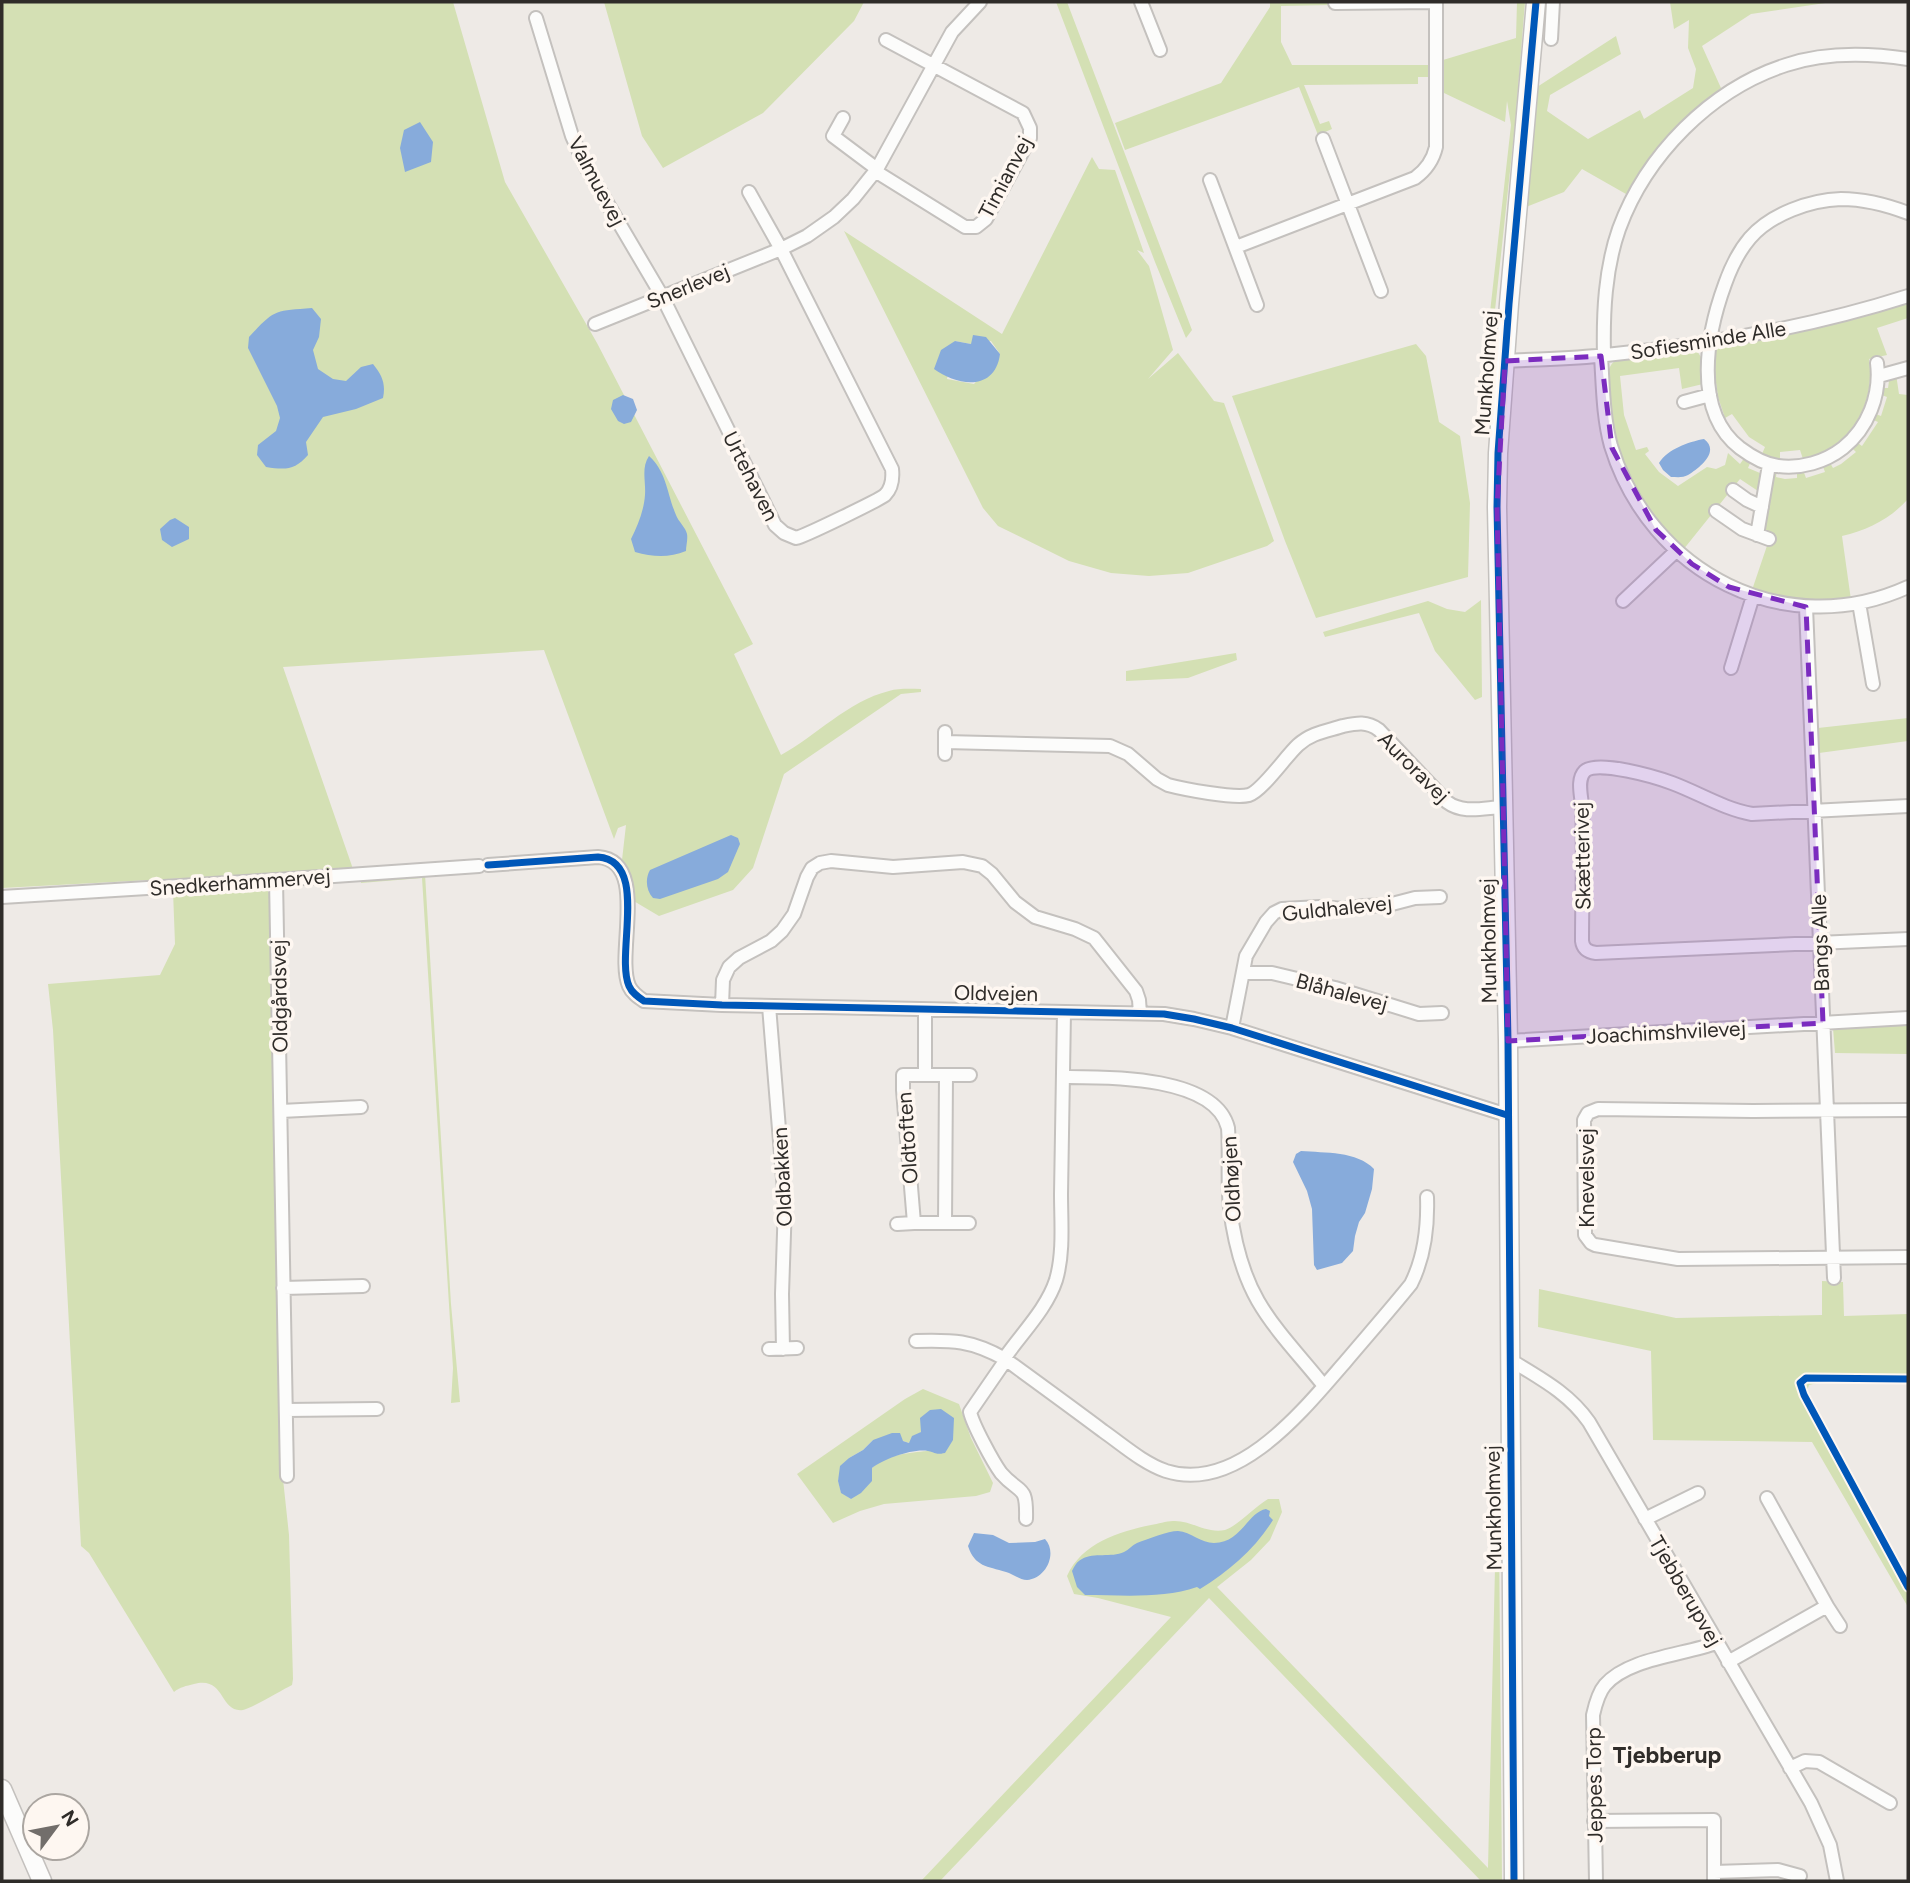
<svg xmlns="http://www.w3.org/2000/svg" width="1910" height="1883" font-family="Figtree,sans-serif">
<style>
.green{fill:#d4e0b4;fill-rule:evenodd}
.water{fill:#87abdb}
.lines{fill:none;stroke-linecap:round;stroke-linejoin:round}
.street-casing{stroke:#c4c1be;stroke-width:16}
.secondary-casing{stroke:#c4c1be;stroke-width:21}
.street{stroke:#fcfcfb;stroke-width:12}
.secondary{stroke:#fcfcfb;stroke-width:18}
.cycleway-casing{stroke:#fef7f1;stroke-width:11}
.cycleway{stroke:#0057b8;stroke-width:7}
.marked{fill:#7b2cbf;fill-opacity:0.2;stroke:#7b2cbf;stroke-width:5;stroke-dasharray:14 9;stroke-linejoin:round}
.labels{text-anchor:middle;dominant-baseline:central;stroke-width:7;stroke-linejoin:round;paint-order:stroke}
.street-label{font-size:21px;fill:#2f2c29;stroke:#fef7f1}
.neighbourhood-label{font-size:23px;font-weight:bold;fill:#2f2c29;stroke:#fef7f1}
</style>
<rect width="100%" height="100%" fill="#eeeae6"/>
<!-- green -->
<path class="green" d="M2,2H453L505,182L597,343L753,644L734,654L781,755C816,736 848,701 889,691C899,688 911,689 921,689V692L901,694L784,774L753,868L733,890L659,916L632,900L630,877L622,860L626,825L618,828L614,839L544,650L283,667L353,869L2,888Z
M604,2H864L854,21L763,113L663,168L642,136Z
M1056,2H1067L1192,330L1186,338L1155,262Z
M1270,2H1331V5L1281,6V42L1292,65H1432L1431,77H1418V84L1304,85L1320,124L1329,121L1332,129L1318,135L1299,87L1125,150L1115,123L1221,83L1270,7Z
M1517,2H1525L1515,125L1492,338L1487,339L1511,125L1507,101L1505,122L1444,93L1443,60L1516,38Z
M1670,2H1832L1751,14L1702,46L1721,88C1680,118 1652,150 1626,194L1582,169L1564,192L1526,207L1537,87L1616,36L1621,54L1550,95L1547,111L1588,139L1640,110L1644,119L1693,88L1696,69L1688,48L1689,20L1674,29Z
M1092,157L1099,169L1115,170L1144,253L1137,250L1149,266L1173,350L1148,379L1178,353L1214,401L1224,403L1274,541L1267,546L1188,573L1149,576L1111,573L1069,561L998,526L983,508L844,231L1002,334ZM955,341L971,344L991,341L1000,354L974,384L947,379Z
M1908,302V318L1877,328L1887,355L1869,359C1876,406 1849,448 1803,459L1800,450L1780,452V460L1762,454L1765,447L1749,437L1732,414L1725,418L1718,397L1712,353L1716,348L1724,345Z
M1416,344L1426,356L1439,422L1460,436L1470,503L1468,577L1316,618L1285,541L1232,396Z
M1692,350L1697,351L1703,360V384L1682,389L1679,368L1620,376L1624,415L1636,450L1647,447L1649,451L1645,454L1659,472L1678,486L1707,467L1716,469L1725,465L1728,453L1740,464L1745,457L1751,461L1748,468L1760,473L1763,466L1760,498H1754L1758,491L1740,479L1683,550C1674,540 1664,532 1657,522C1626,483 1612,439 1609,390C1608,376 1605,365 1620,358Z
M1896,374L1899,394L1908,395V499C1890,519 1868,530 1842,536L1851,600L1834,601L1794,600L1752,590L1771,534L1764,530L1772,472L1777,470L1776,477L1785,479L1797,478V471L1803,470L1806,478L1825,472L1822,464L1829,461L1833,468L1841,464L1856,452L1850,446L1855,441L1862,446L1878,422L1871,419L1873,413L1881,416L1887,397L1879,394L1880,388H1888L1889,381L1882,380Z
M1481,600L1482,697L1475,700L1435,651L1419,613L1325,637L1323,632L1428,601L1447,609L1465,612Z
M1236,653L1237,660L1188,678L1126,681V671Z
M1908,718V741L1819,753L1818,728Z
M425,874L451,1304L460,1402L451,1403L453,1368L422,878L361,883V878Z
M263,886L268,889L272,901L283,1479L289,1535L293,1679L292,1685C282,1690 252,1708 243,1710C219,1713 226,1676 194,1684C186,1686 180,1687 174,1692L89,1553L81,1546L53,1030L48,984L160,975L175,944L173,891Z
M1908,1023V1054L1835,1053L1833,1028Z
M1822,1281L1843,1282L1844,1316L1908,1314V1382L1825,1381L1809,1385L1807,1391L1908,1578V1607L1812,1442L1653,1440L1651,1351L1538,1327L1539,1289L1676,1318L1822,1315Z
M923,1389L959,1404L971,1438L993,1483L990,1492L976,1496L884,1504L860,1511L833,1523L797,1474L905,1399ZM921,1432L927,1451C910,1453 888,1454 874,1466C865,1475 858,1488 851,1499L841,1492L838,1480L849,1458L863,1450L873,1440L903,1441L909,1443Z
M1268,1499H1279L1282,1512L1270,1540L1251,1560L1217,1587L1488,1868L1496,1525L1499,1531L1502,1881H1481L1209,1598L940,1881H921L1171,1617L1098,1598L1074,1594L1067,1576C1082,1543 1118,1532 1151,1525C1158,1524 1166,1521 1173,1521C1191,1520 1206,1534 1225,1530C1236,1527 1256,1506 1268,1499Z"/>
<!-- water -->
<path class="water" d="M420,122L433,142L431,162L405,172L400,148L404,130Z
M312,308L321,319L319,337L313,350L318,369L333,379L346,381L361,367L373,364C382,375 386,384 383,398L356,409L323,417L306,442L308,455C295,470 286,470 266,467L257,455L258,445L276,431L280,418L277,406L248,348L249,337C275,309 274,311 312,308Z
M973,335L986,337L1000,354C995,392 957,386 934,369L941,350L955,341L971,344Z
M623,395L633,399L637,410L631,422L624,424L618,421L611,409L613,400Z
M1704,439C1720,451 1701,467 1688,475C1683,478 1677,477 1671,477L1663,470L1659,463C1668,449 1688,442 1704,439Z
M649,456C667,472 667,494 676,515C678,521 686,528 687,534C688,539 686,546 686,551C669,558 653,557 635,552L631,539C638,525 644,510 645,495C646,481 641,468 649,456Z
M175,518L189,527V539L172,547L162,540L160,529L170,520Z
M731,835L738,838L740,844L728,872L718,879L660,899L653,898C646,890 645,879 650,870Z
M1301,1151C1325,1153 1357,1151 1374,1169L1372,1189L1365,1213L1359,1222L1355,1236L1353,1251L1342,1263L1317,1270L1314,1265L1312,1209L1307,1191L1293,1162L1296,1154Z
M941,1409L954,1418L953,1440L945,1453C935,1455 937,1453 928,1451C914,1448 883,1459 872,1468V1481L861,1493L851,1499L841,1493L838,1481L840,1466L849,1458L863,1450L873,1440L892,1433H900L903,1441L909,1443L912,1436L921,1432L920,1418L930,1410Z
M1266,1509L1270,1511L1269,1516L1273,1520C1255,1549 1229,1571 1200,1589L1197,1587C1162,1599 1121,1595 1085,1595L1077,1587L1072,1571C1074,1567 1077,1561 1082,1559C1094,1552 1111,1558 1124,1552C1129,1550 1132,1545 1137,1543C1148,1539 1168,1531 1178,1531C1191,1532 1201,1543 1214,1543C1241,1543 1248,1512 1266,1509Z
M974,1533L993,1535L1009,1543L1035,1542L1045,1539C1058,1553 1046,1579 1027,1580C1020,1580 1013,1574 1006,1572C987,1566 975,1567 968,1546Z"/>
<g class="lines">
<defs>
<path id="street" d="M1141,2L1160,50
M1335,3L1436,2
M536,18L572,136L586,167L662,296L775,525L784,533L796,538C805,536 881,499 885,495C892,488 893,478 892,469L781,249L749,192
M1551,39L1553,2
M843,118L833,136L877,169
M1323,139L1381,291
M875,171L965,227H976L986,219L1030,138V128L1023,113L886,40
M1210,180L1257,305
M1236,247L1415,178C1426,170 1433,160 1436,147V2
M595,324L781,249L807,236L834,217L853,199L877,169L952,32L980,2
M1601,356C1603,386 1603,417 1611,446C1650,573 1785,643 1908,587
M1604,356C1603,313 1605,269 1619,229C1646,155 1711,89 1786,65C1825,52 1868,53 1908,59
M1505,361C1538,359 1572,359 1606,355C1708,345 1811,327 1908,296
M1877,363C1881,395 1868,428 1843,448C1825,462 1801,469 1778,466C1764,464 1752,457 1740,448C1692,411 1707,333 1725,284C1731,267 1738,252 1750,238C1771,214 1810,200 1841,199C1864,199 1887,205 1908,213
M1879,376L1908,368
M1684,402L1710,395
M1733,490L1747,500L1762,507
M1716,511L1742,529L1769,539
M1757,535L1769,465
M1623,601L1676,551
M1859,603L1873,684
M1806,607L1834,1278
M1731,668L1753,596
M945,742L1110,746L1128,754L1157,779L1168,785C1183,789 1235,799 1249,795C1262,791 1286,756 1298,745C1311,733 1327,731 1343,726C1357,723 1367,721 1379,730L1447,802C1463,814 1483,808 1502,807
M945,754V732
M1908,806L1752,814C1724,809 1699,793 1672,783C1656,777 1598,760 1585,771C1576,780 1582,797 1582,807C1584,852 1582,897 1582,941C1583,949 1588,952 1596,953L1908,939
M488,865L598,857C650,861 615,954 629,986C632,993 638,997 644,1001L722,1005L1164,1014L1194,1019L1232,1028L1507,1115
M276,880L287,1476
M2,897L276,880L479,866
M1243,973H1272L1335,988L1419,1014L1442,1013
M722,1005L723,980L729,967L739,958L771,941L782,931L794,914L807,877L812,868L820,863L831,861L893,867L963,862L982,866L992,874L1015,902L1035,917L1075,929L1094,938L1136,991L1139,1000L1140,1013
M769,1006L785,1203L782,1294L783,1349
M925,1010V1075H903V1090L914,1223H945L946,1075H925
M1232,1028L1246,956L1266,922L1274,913L1282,909L1320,907L1343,909L1365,906L1388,905L1415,898L1440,897
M1508,1041L1908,1018
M946,1075H970
M1063,1077C1105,1077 1215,1075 1228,1128C1230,1154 1227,1181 1230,1208C1234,1240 1242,1273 1258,1301C1276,1332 1302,1358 1324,1386
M1908,1110L1753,1111L1598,1109L1588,1113L1584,1120L1585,1235L1591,1243L1595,1245L1678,1259L1908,1257
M281,1111L361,1107
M945,1223H969
M897,1224L914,1223
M283,1288L363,1286
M916,1341C953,1340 971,1340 1005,1359C1038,1383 1071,1407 1103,1431C1123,1445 1143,1463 1166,1471C1238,1494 1305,1408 1346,1361C1368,1335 1390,1310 1411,1284C1424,1258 1428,1226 1427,1197
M769,1349L797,1348
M1509,1364H1517C1545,1381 1570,1395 1589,1422L1811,1803L1830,1845L1837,1881
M286,1410L377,1409
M1026,1519C1027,1483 1020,1495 1001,1473C993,1462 973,1425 970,1412L1003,1364L1006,1356C1023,1332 1047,1308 1056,1280C1064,1253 1061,1221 1061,1194C1062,1133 1063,1073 1064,1012
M1645,1519L1698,1493
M1827,1606L1840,1626
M1728,1662L1827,1606L1767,1498
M1790,1768L1805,1761L1819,1762L1890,1803
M1594,1821L1714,1820V1881
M1714,1872L1778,1870L1800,1876
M1596,1881L1593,1715C1595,1706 1599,1692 1605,1685C1628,1658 1684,1655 1716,1643"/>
<path id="secondary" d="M2,1789L42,1881
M1514,1881L1508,1041L1497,507L1498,453L1509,304L1536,2"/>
</defs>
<!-- street casing -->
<use href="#street" class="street-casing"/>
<!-- secondary casing -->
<use href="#secondary" class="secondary-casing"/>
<!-- street -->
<use href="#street" class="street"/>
<!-- secondary -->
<use href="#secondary" class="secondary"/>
<defs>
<path id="cycleway" d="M488,865L598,857C650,861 615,954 629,986C632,993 638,997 644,1001L722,1005L1164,1014L1194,1019L1232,1028L1507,1115
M1908,1379L1806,1378L1800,1383L1804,1395L1908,1587
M1514,1881L1508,1041L1497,507L1498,453L1509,304L1536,2"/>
</defs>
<!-- cycleway casing -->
<use href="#cycleway" class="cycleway-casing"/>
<!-- cycleway -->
<use href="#cycleway" class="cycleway"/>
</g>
<!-- marked area -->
<path class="marked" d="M1601,356L1612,448L1656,530L1692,564L1729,587L1806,607L1823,1023L1508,1041L1497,507L1505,361Z"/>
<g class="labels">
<!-- street labels -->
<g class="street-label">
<text transform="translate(1005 177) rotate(-62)">Timianvej</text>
<text transform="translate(597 181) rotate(62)">Valmuevej</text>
<text transform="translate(688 286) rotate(-22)">Snerlevej</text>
<text transform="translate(1708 340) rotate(-9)">Sofiesminde Alle</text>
<text transform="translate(1486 373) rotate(-86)">Munkholmvej</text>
<text transform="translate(751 476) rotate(63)">Urtehaven</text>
<text transform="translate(1414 767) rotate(45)">Auroravej</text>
<text transform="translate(1582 856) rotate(-91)">Skætterivej</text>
<text transform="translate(240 882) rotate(-4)">Snedkerhammervej</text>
<text transform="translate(1337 908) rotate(-6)">Guldhalevej</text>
<text transform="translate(1488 941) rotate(-91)">Munkholmvej</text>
<text transform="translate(1820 943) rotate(-92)">Bangs Alle</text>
<text transform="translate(1342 992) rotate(15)">Blåhalevej</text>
<text transform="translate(996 993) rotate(1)">Oldvejen</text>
<text transform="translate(279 996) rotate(-91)">Oldgårdsvej</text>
<text transform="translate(1666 1032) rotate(-3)">Joachimshvilevej</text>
<text transform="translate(907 1138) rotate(-94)">Oldtoften</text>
<text transform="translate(782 1177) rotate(-93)">Oldbakken</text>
<text transform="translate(1586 1178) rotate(-90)">Knevelsvej</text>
<text transform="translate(1231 1179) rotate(-93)">Oldhøjen</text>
<text transform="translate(1493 1508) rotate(-91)">Munkholmvej</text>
<text transform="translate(1686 1591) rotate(60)">Tjebberupvej</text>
<text transform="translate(1594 1785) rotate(-91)">Jeppes Torp</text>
</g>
<!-- neighbourhood labels -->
<g class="neighbourhood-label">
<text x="1667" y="1755">Tjebberup</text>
</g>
</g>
<!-- border -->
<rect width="1910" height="1883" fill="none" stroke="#2f2c29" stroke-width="7"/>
<!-- north arrow -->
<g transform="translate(56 1827) rotate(58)"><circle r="33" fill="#fef7f1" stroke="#aba6a1" stroke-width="2"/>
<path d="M0-5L12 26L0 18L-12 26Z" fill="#726e6b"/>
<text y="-10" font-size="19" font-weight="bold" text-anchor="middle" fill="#2f2c29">N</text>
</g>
</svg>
